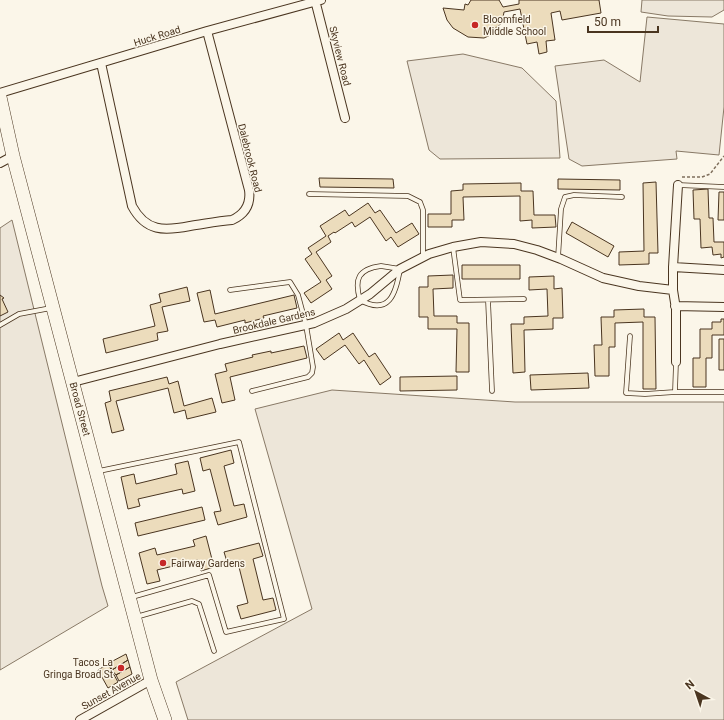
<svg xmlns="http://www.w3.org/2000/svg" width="724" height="720" font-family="Roboto,sans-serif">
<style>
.green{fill:#ede6d9;stroke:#887966}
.building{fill:#ecdcbc;stroke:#4a3520}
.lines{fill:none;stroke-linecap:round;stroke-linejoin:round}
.service-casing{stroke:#4a3520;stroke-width:5.5}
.minor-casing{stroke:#4a3520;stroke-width:10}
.primary-casing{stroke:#4a3520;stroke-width:14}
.path{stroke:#7f6f5c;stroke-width:1.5;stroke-dasharray:3 2;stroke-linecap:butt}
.service{stroke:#fbf6e9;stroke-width:4}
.minor{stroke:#fbf6e9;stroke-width:8}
.primary{stroke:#fbf6e9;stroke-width:13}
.poi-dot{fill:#c62828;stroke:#fbf6e9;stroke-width:1.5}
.labels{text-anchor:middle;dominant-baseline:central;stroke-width:3;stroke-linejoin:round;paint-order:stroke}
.poi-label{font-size:10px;fill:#4a3520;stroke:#fbf6e9;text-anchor:start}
.street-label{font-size:10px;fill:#4a3520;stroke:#fbf6e9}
</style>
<rect width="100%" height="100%" fill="#fbf6e9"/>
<!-- green -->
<path class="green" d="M642,0H724V10L712,17L668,16L641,12Z
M647,17L724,24V107L719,155L676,151L677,159L582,166L569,159L555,66L604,60L640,82Z
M463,54L522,68L556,101L560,158L440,159L429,150L407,61Z
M12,220L102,586L108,606L0,670V228Z
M332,390L515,402H724V720H188L176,682L312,609L255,409Z"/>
<!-- building -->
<path class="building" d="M471,0H499L503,7L519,4V0H599L601,13L562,20L560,11L551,13L555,40L546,41L547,52L539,54L537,42L527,44L520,9L504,12L502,23L493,30L495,33L484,38L468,37L453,28L447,20L443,8L464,10L465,4L468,5Z
M319,178L393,179L394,188L320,187Z
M558,179L620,180V190L558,189Z
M656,182L658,253H649V264L619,265V252L644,251L643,183Z
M521,183V191H533L534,215H555L556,227L532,228V220L520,221V196L463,197L464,220H452V227H428V214H451V191L463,190V184Z
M708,189L709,218H713L714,242H724V257L721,258V254L713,255L712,247L701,248L700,219H694L693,190Z
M719,192H724V220H718Z
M368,203L375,213L380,210L396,233L412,223L419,234L398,247L391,237L386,241L370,217L355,227L352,222L335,233L334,232L328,236L331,242L316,252L332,276L326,280L332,289L311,303L304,293L321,282L305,259L312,254L308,248L326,236L320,226L345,210L349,216Z
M572,222L614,246L608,257L566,233Z
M462,265H520V279H462Z
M453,275V288L433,289L434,316H457V323H469V372H456L457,329H428V317H419V287H428V276Z
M554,276V289L562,288L563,318H553V329L524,330L525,372L513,373L511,324H524V317L548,316L547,289L529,290V277Z
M187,287L190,301L162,307L168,331L157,333L158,340L106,353L103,339L155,326L150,305L161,302L159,294Z
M210,290L215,314L294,295L297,308L263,316L264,318L245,323V320L217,327L215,320L204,322L197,293Z
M0,295L4,298L2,299L8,312L0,316Z
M644,309V317H655L656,389H643V322L615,323V347H609V376H595L594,345H602L601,317H614V310Z
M721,319H724V335H712V358H706V387H693V358H700V329H712V322H721Z
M339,333L343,340L353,333L369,357L375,353L391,377L380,385L364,360L359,364L345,345L324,360L316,349Z
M719,339H724V370H719Z
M304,346L307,358L230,377L235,400L222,403L215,374L227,371L225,364L253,357L252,355L271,351V353Z
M588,373L589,388L531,390L530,375Z
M457,376V390L400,391V377Z
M167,377L169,384L178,381L184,406L212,398L216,412L187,419L185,410L174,413L168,388L116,401L124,430L112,433L105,403L111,401L109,391Z
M231,450L234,463L224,466L234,506L244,504L247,517L218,525L214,512L221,511L210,469L203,471L200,458Z
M188,461L195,491L183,494L182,489L138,499L140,506L128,509L121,477L134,474L136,484L177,474L175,464Z
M202,507L205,520L138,536L135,523Z
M206,536L214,567L201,571L198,560L157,570L160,581L147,584L139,553L155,548L157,555L195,546L193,540Z
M259,543L263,556L253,559L263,600L273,598L276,610L241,619L237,606L248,603L238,563L228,565L224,552Z
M126,654L128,660L112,670L109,663Z
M128,660L130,667L116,675L112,670Z
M108,664L118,682L108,688L98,670Z
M130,667L132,674L119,681L116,675Z"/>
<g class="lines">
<defs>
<path id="service" d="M678,185L724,187
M309,194L408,196L420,202L423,210V257
M453,247L460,300L524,299
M558,258L561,209L565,197L574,195L622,197
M381,266L400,269C396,294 389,316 360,300C354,279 358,269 381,266Z
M230,290L290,282L298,295L306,325L313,367L312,373L308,377L252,391
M488,300L492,391
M0,325L19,314L51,308
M630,336L626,393L645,394L675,392L676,362
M675,392H724
M99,471L239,442L284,619L226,632L209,575L132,597
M136,617L192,601L199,604L214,651"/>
<path id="minor" d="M315,0L345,118
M101,63L132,206C146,232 164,231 190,226C204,224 218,221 232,220C245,214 251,204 249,190L207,31
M0,93L207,31L321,0
M0,163L13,156
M673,267L724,270
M675,306L724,307
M676,362V309L673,290V267L678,185
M73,382L220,344L314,323L346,309L370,294L400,269L429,254L453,247L481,242L514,244L537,250L561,259L603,278L639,286L673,290
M80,720L151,680"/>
<path id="primary" d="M0,97L13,156L151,680L165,720"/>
</defs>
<!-- service casing -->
<use href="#service" class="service-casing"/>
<!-- minor casing -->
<use href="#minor" class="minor-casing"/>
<!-- primary casing -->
<use href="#primary" class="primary-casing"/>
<!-- path -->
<path class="path" d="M682,177H702L710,174L724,156"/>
<!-- service -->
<use href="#service" class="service"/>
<!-- minor -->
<use href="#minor" class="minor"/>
<!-- primary -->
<use href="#primary" class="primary"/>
</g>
<!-- markers -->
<g class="poi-dot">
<circle cx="475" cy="25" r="4"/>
<circle cx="163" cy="563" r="4"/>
<circle cx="121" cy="668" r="4"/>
</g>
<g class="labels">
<!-- poi labels -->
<g class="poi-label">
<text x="483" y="19">Bloomfield<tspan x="483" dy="12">Middle School</tspan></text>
<text x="171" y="563">Fairway Gardens</text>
<text x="113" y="662" text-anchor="end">Tacos La<tspan x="113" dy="12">Gringa Broad St</tspan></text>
</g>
<!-- street labels -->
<g class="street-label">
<text transform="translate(157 36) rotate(-17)">Huck Road</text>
<text transform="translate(340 56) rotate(76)">Skyview Road</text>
<text transform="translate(250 158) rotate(76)">Dalebrook Road</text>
<text transform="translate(274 321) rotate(-13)">Brookdale Gardens</text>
<text transform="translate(80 409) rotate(75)">Broad Street</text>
<text transform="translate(111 691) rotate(-29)">Sunset Avenue</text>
</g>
</g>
<!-- north arrow -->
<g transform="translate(696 692) rotate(320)" stroke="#fbf6e9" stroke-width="3" paint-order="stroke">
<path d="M0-3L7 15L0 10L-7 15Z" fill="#4a3520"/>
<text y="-6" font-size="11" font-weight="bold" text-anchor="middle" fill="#4a3520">N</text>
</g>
<!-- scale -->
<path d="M588 26v6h70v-6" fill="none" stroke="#4a3520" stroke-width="2"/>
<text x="594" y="26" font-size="12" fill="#4a3520" stroke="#fbf6e9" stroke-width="3" paint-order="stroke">50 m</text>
</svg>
